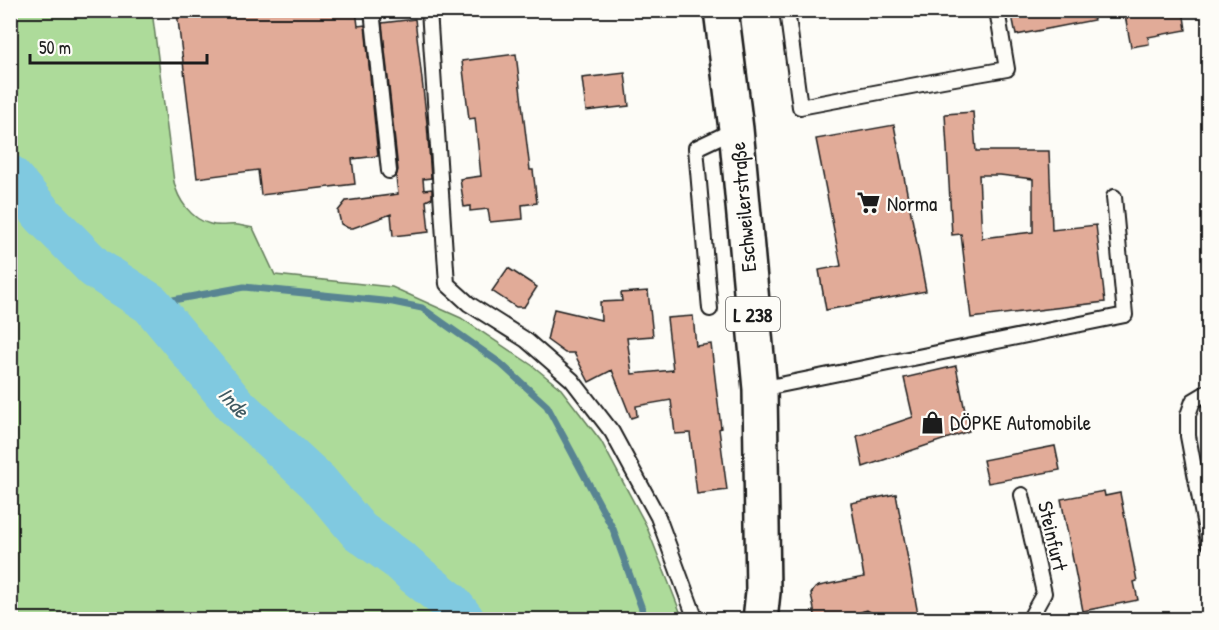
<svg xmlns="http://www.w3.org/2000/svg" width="1219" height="630" font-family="'Patrick Hand',sans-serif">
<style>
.green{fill:#addb9a;stroke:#647c5b;stroke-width:1.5}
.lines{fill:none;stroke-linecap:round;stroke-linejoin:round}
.stream{stroke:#588492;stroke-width:7}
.river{stroke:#80c9e0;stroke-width:42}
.building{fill:#e1ab98;stroke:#1c1c1c;stroke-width:1.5;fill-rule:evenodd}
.lane-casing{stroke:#1c1c1c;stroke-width:18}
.primary-casing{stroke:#1c1c1c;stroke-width:38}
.lane{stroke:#fdfcf7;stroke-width:14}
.primary{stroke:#fdfcf7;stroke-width:33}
.labels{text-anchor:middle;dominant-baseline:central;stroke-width:4.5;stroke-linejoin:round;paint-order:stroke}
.shield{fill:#fdfcf7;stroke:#605f5e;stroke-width:1.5}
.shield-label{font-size:20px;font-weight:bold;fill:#1c1c1c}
.poi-label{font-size:21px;fill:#1c1c1c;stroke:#fdfcf7;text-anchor:start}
.street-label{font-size:21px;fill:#1c1c1c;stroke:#fdfcf7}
.water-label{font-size:22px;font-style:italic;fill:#3f5961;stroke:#fdfcf7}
</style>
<rect width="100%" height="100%" fill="#fdfcf7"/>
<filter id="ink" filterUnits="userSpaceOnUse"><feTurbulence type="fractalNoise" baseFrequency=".0167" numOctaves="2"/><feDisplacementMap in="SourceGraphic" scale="12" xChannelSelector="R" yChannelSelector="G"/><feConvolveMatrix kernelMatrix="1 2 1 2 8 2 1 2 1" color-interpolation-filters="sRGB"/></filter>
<g filter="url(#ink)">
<!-- green -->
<path class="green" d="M10,11H152L174,182C178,200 191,219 210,224C219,227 229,224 238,225C243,226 248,227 253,228L275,275L392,287L461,318L533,366L561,389L601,441L646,525L683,619H11Z"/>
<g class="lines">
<!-- stream -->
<path class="stream" d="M151,304L244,287L393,302L422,308L500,363L547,406L613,529L646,620"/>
<!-- river -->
<path class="river" d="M10,176L43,215L95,268L151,304L235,405L318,482L359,531L402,562L416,575L450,602L464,620"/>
</g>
<!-- building -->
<path class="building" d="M195,10H211L212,17L266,10H356L358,26L365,25L378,156L352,159L355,184L261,195L258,170L197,178L177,12Z
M1011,10H1093L1094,20L1016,35Z
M1124,10H1183L1186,30L1148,37L1149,44L1131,47Z
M415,19L427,123L431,178L423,179L424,190L432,189V198L426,201L429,232L393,236L391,214L353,228H348L341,224L338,211L346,201L398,194L396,177L398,170L382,23Z
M516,54L530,170H533L537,203L522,205L523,219L490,222L488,209L470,211V206L464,207L460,179L481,176L475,118L469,119L462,61Z
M625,73L629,106L586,111L582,78Z
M973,112L976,151H1049L1052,230L1096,225L1105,302L971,318L961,234L952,235L945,114ZM979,175H1000L1033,179V232L982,238Z
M894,125L926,291L826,310L819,270L841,266L816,139Z
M508,268L537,287L524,307H516L492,291Z
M648,291L653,336L627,338L632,374L673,370L667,318L693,316L696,346L711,344L721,428L719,429L727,490L697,494L690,433L675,434L671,400L636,406L637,416L631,418L612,370L589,382L574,353H565L547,340L554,309L601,320L600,302L622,301L621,293Z
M956,366L969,431L863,467L857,436L913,417L904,378Z
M1055,446L1060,470L988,483L983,460Z
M1104,491L1105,496L1120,493L1137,581L1134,582L1138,600L1083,611L1061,499Z
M896,494L919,620H875L873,614L867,610L861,612L858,615L857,620H816L811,594L815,588L819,586L864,577L851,503Z"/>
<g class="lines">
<defs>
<path id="lane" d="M372,10L389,171
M429,10L447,284L469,304L526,340L572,380L612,432L658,517L696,620
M787,10L800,107L943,80L1007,69L997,10
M710,309L696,148L736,129
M760,389L1125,315L1114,197
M1208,392L1193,401L1188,415V436L1208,542
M1022,495L1044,593L1029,620
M866,619V620"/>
<path id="primary" d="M721,10L736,129L760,389L763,592L760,620"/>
</defs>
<!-- lane casing -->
<use href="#lane" class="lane-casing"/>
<!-- primary casing -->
<use href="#primary" class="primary-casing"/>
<!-- lane -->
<use href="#lane" class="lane"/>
<!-- primary -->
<use href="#primary" class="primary"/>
</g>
</g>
<!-- icons -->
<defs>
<symbol id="supermarket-bare" viewBox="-9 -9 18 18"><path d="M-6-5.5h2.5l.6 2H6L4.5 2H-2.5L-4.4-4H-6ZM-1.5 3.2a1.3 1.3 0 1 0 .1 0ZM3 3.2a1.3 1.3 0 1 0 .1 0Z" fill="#1c1c1c" stroke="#fdfcf7" stroke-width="2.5" paint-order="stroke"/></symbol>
<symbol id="shop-bare" viewBox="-9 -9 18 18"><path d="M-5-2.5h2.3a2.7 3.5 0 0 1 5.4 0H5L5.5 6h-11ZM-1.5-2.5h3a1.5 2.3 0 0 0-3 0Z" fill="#1c1c1c" stroke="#fdfcf7" stroke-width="2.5" paint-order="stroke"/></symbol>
</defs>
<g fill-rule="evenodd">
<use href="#supermarket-bare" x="852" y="186" width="33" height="33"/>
<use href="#shop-bare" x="916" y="406" width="33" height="33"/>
</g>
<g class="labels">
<!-- shield labels -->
<rect class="shield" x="726" y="297" width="54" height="34" rx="4.5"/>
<g class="shield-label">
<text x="753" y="314">L 238</text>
</g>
<!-- poi labels -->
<g class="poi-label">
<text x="887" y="203">Norma</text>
<text x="950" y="422">DÖPKE Automobile</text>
</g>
<!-- street labels -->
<g class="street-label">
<text transform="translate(743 207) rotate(-95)">Eschweilerstraße</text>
<text transform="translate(1053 536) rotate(77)">Steinfurt</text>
</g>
<!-- water labels -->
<g class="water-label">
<text transform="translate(234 402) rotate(47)">Inde</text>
</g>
</g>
<!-- margin -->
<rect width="1219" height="630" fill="none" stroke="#fdfcf7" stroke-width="36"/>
<rect x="18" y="18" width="1183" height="594" fill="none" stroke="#1c1c1c" stroke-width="2" filter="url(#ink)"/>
<!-- scale -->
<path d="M30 54v9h177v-9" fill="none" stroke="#1c1c1c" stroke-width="3"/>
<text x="39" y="54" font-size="18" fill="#1c1c1c" stroke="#fdfcf7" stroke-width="4.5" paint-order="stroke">50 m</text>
</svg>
